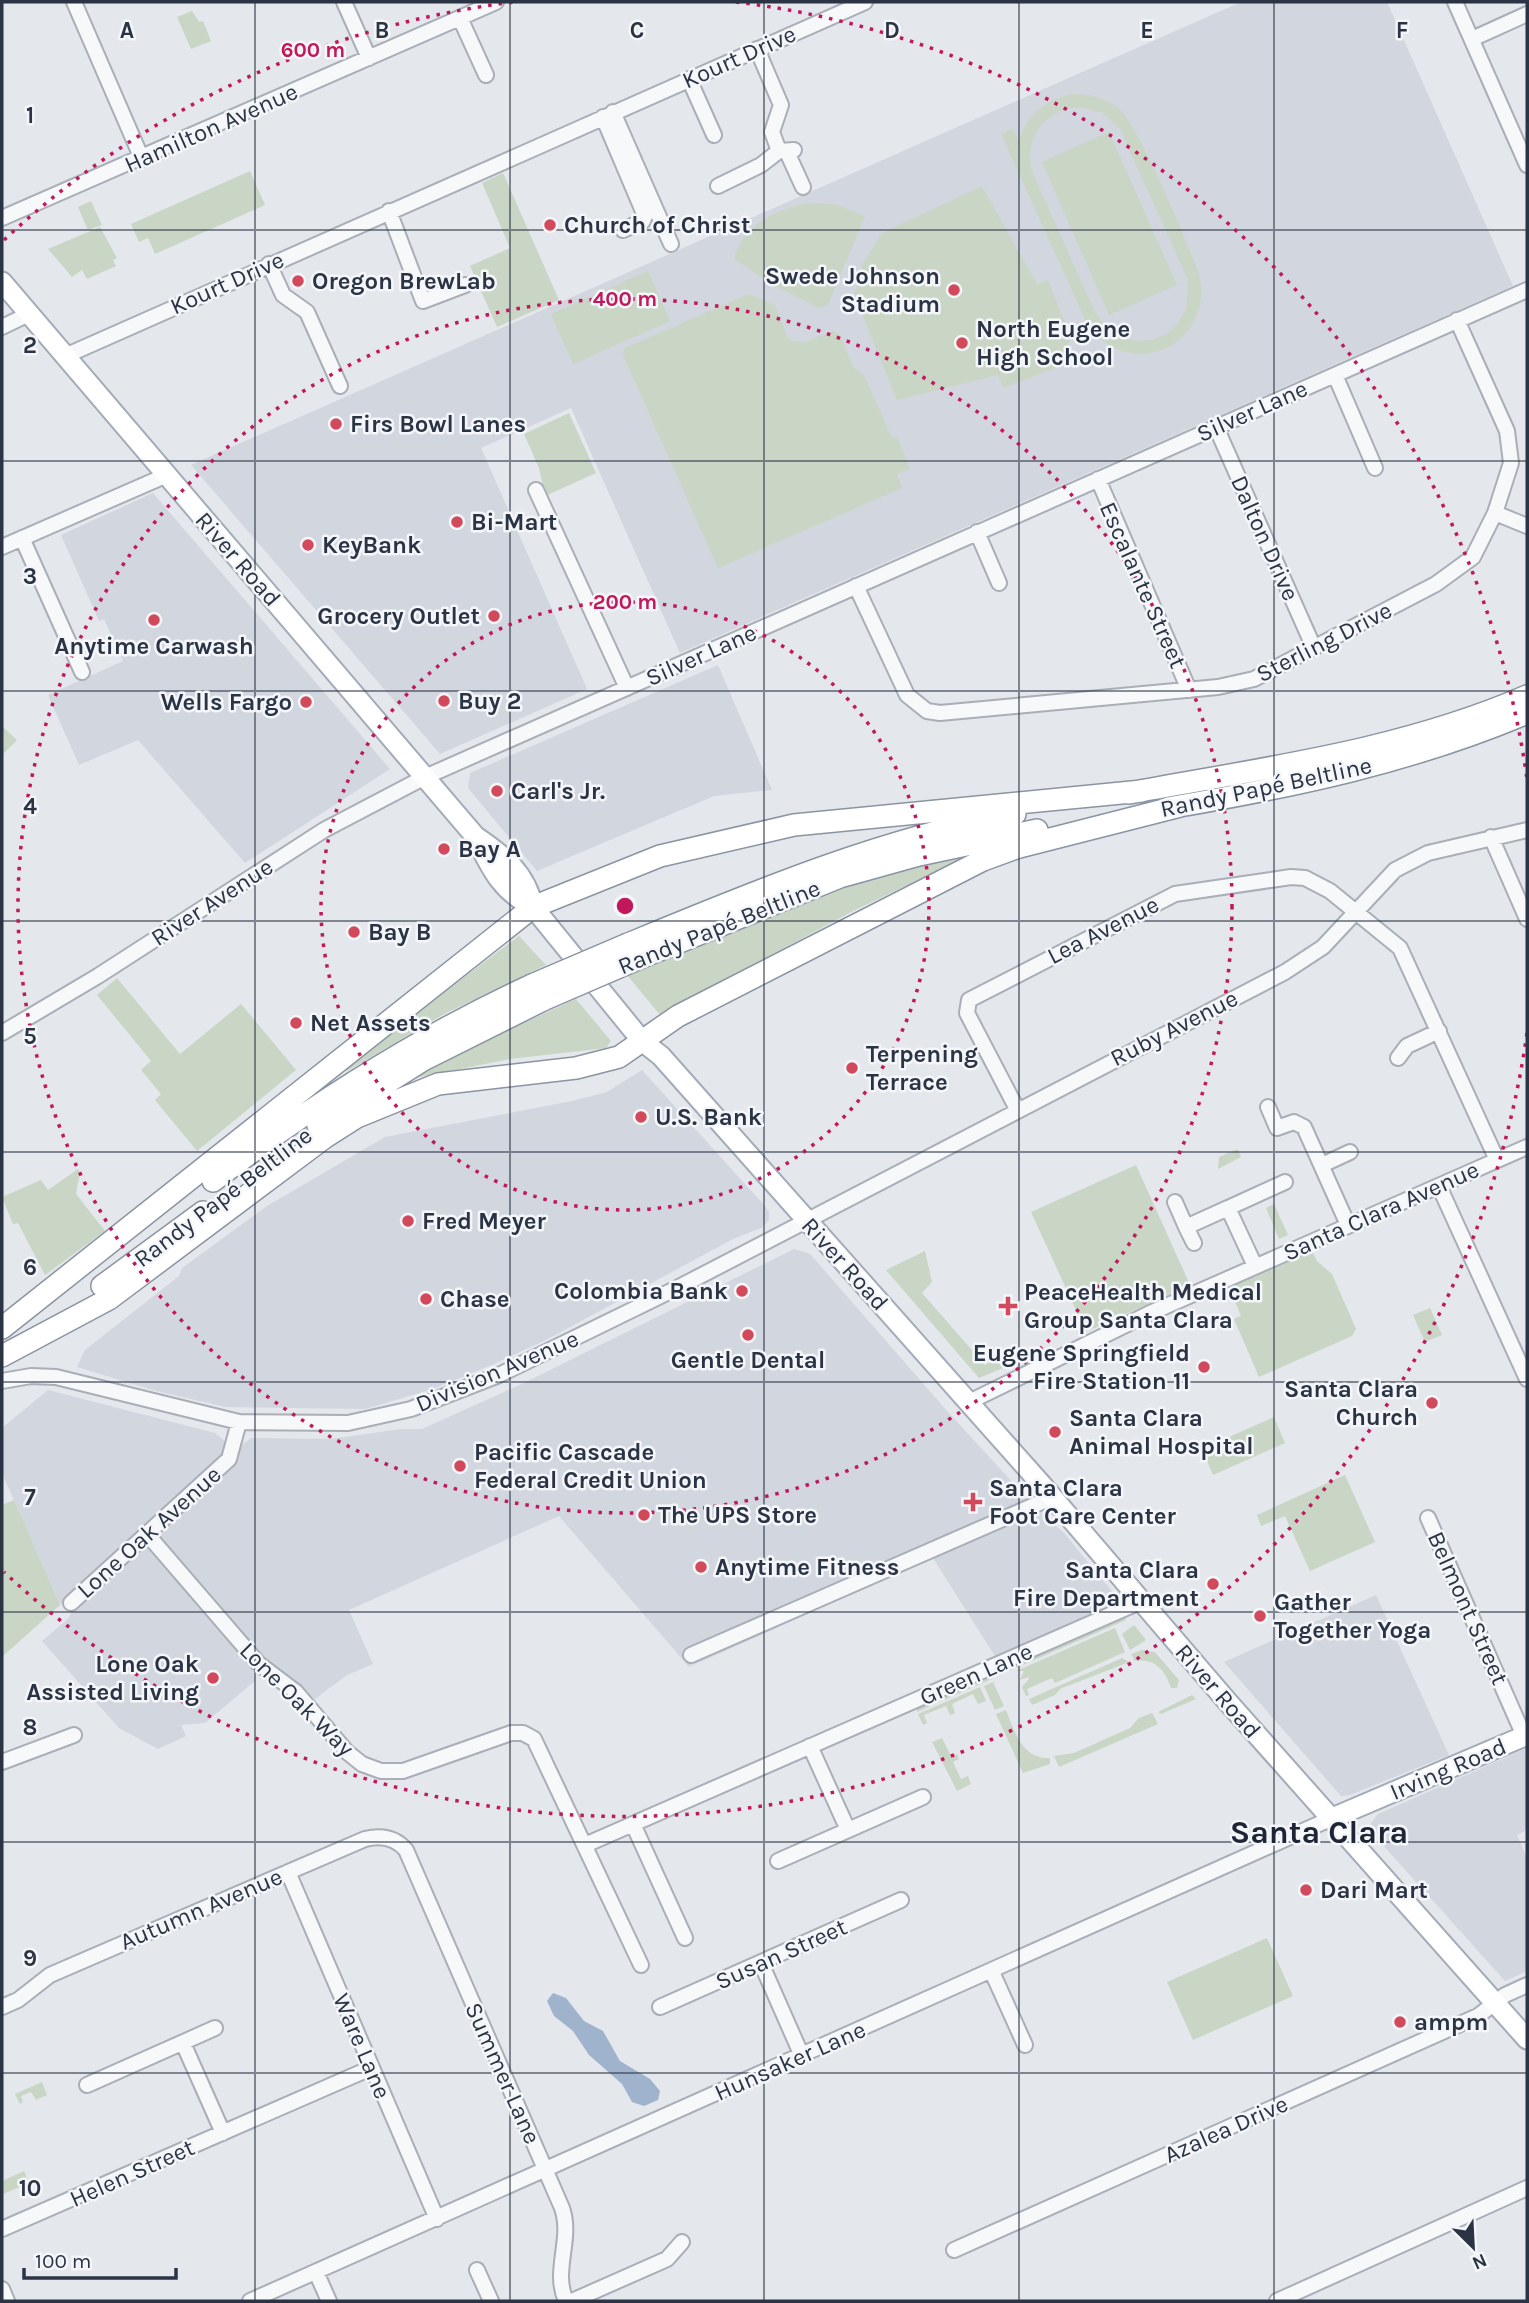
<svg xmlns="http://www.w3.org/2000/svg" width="1529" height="2303" font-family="Karla,sans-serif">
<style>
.built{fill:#d2d6de}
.green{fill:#c9d6c5;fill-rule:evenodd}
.water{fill:#9fb4cc}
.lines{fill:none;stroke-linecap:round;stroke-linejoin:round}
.minor-casing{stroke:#a9aeb7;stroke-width:18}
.major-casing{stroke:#a3abb8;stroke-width:23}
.highway-casing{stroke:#8b94a3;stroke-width:24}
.minor{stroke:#f7f8fa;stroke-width:14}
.major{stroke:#fff;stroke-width:19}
.highway{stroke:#fff;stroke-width:21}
.highway-bridge-casing{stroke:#8b94a3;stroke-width:24;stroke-linecap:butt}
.highway-bridge{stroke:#fff;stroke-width:21}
.grid{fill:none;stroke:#2b3445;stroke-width:2;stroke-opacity:0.55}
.ring{fill:none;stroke:#c2185b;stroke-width:3.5;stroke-dasharray:3.5 7}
.poi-dot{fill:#d1495b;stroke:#f4f6f9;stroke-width:2.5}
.labels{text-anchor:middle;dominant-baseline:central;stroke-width:5;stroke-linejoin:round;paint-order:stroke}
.street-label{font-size:24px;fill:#2b3445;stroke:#f4f6f9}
.poi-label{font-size:24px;font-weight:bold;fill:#2b3445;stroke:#f4f6f9;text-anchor:start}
.district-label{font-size:32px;font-weight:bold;fill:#1d2536;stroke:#f4f6f9}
.grid-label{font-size:23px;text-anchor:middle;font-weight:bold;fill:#2b3445;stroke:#f4f6f9;stroke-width:5;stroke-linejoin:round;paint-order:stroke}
.centre{fill:#c2185b;stroke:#f4f6f9;stroke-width:3.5}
.ring-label{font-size:21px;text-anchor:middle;font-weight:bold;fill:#c2185b;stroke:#f4f6f9;stroke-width:5;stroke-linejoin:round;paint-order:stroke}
</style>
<rect width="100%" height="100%" fill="#e4e7ec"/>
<!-- built -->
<path class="built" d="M1241,2H1387L1513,286L680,653L571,408L481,448L587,689L440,754L191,465Z
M153,493L390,769L245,863L138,740L79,765L48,695L123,661L104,619L99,621L61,535Z
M718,665L772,790L714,796L537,871L468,788L470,773Z
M642,1070L765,1206L769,1212V1220L761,1228L733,1239L546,1340L494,1364L433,1389L365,1409L226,1407L156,1391L77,1367L85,1350L179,1276L182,1268L267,1206L385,1137L572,1101L607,1092Z
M794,1249L810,1254L948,1412L1038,1510L1064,1533L1116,1596L1115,1607L998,1661L933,1558L689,1667L559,1516L349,1610L373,1664L347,1675L315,1699L270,1670L157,1536L235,1461L241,1446L251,1438L331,1439L401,1429H422L526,1382Z
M48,1390L215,1433L226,1442L224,1454L60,1605L2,1473V1428Z
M146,1544L152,1546L248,1659L256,1680L205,1723L181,1725L186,1736L158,1749L119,1728L42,1641L68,1619L77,1602Z
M1376,1595L1449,1755L1350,1795L1341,1796L1224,1662Z
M1527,1748V1830L1517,1835L1527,1858V1971L1505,1981L1373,1834L1371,1823L1378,1814Z"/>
<!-- green -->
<path class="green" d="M192,11L199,22L203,21L211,41L191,49L177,17Z
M1072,94C1089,94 1104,97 1118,108C1139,125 1189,246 1200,277C1212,347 1131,382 1088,326L1001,134L1013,129L1019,141C1027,115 1045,100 1072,94ZM1081,107L1103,113L1120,129L1188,280L1186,310L1178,323L1167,334L1152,340L1137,341L1122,338L1109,330L1095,312L1031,169C1025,135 1047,108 1081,107Z
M1109,132L1177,285L1109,315L1042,162Z
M250,171L265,205L155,254L148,238L139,242L131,224Z
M503,173L559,300L497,327L470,266L510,248L482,183Z
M982,186L1037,284L1048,280L1071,338L1058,367L1003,388L998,375L897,400L854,295L863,263L882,233Z
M91,201L102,225L88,230L78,207Z
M815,203L838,205L865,216L828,305L819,308L775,286L734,259C741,225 784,204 815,203Z
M100,227L117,258L113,260L116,266L87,279L82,270L72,277L48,249Z
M648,271L670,321L573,364L551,314Z
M749,294L775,305L788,339L803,343L833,331L839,334L854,368L864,375L891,436L897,437L910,468L897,474L902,488L718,568L623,355L625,348Z
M569,413L596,473L545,496L539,468L524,434Z
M3,727L17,740L2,755V729Z
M973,850L974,853L853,911L660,1015L627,975L720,933L845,886Z
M519,936L546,965L446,1013L347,1071L344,1067Z
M117,978L180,1054L241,1004L296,1070L197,1151L155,1100L161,1094L141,1070L151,1061L97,995Z
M576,999L611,1041L606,1048L510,1059L410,1079L440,1061Z
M1238,1149L1241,1157L1218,1169L1219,1157Z
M1136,1165L1190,1285L1086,1332L1031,1212Z
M78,1169L80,1172L76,1194L105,1231L45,1275L18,1223L13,1224L2,1197L41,1180L48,1190Z
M1274,1204L1288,1235L1279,1239L1266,1208Z
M925,1251L932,1282L922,1293L985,1365L1000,1356L1008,1366L979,1378L886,1270Z
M1312,1251L1317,1261L1332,1274L1356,1329L1352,1336L1259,1377L1234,1319L1241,1316L1229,1288Z
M1430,1308L1442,1335L1425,1342L1413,1315Z
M1274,1417L1285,1443L1213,1475L1202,1449Z
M1345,1475L1375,1542L1310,1571L1285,1516L1261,1526L1257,1515Z
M14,1500L60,1605L2,1657V1505Z
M1125,1617L1126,1620L1009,1671L1012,1665L1023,1659Z
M1134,1625L1146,1640L1130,1650L1122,1634Z
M1115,1628L1125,1652L1055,1683L1052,1678L1027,1689L1029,1695L1026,1696L1022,1687L1029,1679L1028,1677L1020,1680L1024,1671H1016Z
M1142,1650L1155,1652L1179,1680L1177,1688H1171C1165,1670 1155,1658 1135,1661L1131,1654Z
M1122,1658L1129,1662L1060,1689L1055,1695L1032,1705L1029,1699Z
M987,1675L992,1679L917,1712V1706L980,1681Z
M993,1682L1004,1706L995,1710L984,1686Z
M980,1687L986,1701L978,1704L973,1694L952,1704L955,1713L950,1715L946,1706L924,1715L927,1723L923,1725L918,1714Z
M1192,1695L1196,1699L1161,1714L1158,1712Z
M1006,1710C1015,1732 1022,1759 1050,1758V1764L1023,1773L996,1714Z
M1152,1713L1158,1724L1059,1767L1054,1756L1074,1753L1130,1728L1139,1718Z
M942,1738L951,1756L957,1754L959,1759L953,1762L961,1779L968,1776L971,1784L957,1791L932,1742Z
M1267,1938L1293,1996L1193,2040L1167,1982Z
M42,2082L47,2095L36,2100L31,2092L21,2096L23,2102L20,2104L15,2094Z
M24,2171L29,2183L3,2194L2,2181Z"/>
<!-- water -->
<path class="water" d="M553,1993L566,1998L584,2021L603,2031L620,2061L650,2079L660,2091L658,2100L644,2106L632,2102L622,2084L589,2055L573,2031L554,2016L547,2001Z"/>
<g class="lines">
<defs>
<path id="minor" d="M74,2L142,159
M344,2L369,58
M1455,2L1527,165
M460,18L486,75
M1472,39L1527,14
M757,49L781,105L772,132L779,151L794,150
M689,79L714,135
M613,112L671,244
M603,117L645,216L643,221L623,230
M787,152L803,187
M718,186L761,165L779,151
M389,211L423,301L465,285
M2,218L496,2
M269,264L283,295L307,312L340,386
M2,327L29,314
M65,356L865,2
M1335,375L1375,468
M1216,427L1314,648
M1098,479L1189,690
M536,490L627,688
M1495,513L1527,526
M977,532L999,583
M22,538L82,672
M2,547L167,475
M856,586L907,695L927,711L940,713L1218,687L1254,679L1436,584L1473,557L1495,513L1511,463L1507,431L1457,320
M1491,837L1527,919
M2,1033L98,976L324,830L425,777L1527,290
M1398,1058L1407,1046L1439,1031
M1268,1107L1277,1128L1294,1122L1304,1127L1348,1225
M1017,1109L967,1013L969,1000L1175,894L1291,877L1305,878L1330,891L1400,948L1497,1160
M1322,1165L1350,1152
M1439,1186L1527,1379
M1175,1202L1186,1227L1228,1208
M1186,1227L1194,1243
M1255,1266L1228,1208L1285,1182
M2,1381L31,1376L56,1377L239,1422L348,1423L411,1409L499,1375L679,1287L1285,972L1323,947L1395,870L1428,853L1527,830
M969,1402L1148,1314L1527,1147
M1428,1518L1524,1736
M147,1534L259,1664L296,1692L347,1752L362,1764L381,1771H403L511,1733H523L534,1739L641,1965
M71,1603L229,1459L239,1422
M691,1655L1053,1497
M810,1746L848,1830
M2,1762L74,1735
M633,1824L685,1938
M585,1845L1142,1601
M778,1861L923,1797
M288,1872L437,2219
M761,1963L802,2056
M992,1972L1025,2045
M2,2007L18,2000L50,1975L365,1839C381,1835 395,1837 406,1850L562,2208C573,2240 552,2270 566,2301
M660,2007L901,1900
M183,2043L223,2133
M87,2085L215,2028
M2,2229L371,2068
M954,2250L1478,2016L1505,1995L1527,1985
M477,2270L491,2301
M316,2272L329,2301
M2,2289L7,2301
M250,2301L1330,1819
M572,2301L667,2259L682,2242
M1277,2301L1527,2188"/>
<path id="major" d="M2,282L475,836C503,855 526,873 533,907
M475,836C491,868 500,890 533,907L642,1041L661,1056L1042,1485L1226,1700L1527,2039
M1330,1819L1527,1735"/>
<path id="highway" d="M1129,793C1264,768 1400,751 1527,696
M1168,808C1291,787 1412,762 1527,713
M628,944C754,892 880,839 1015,814
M640,958L840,877L919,855L1037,830
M318,1126L423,1060L545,999
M213,1181C313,1104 417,1038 532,985
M102,1286L203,1212
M2,1328L533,907L660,856L794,825L1142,791
M2,1356L109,1299L324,1138L357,1117L438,1084L576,1068L619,1057L678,1016L983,860L1019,847L1180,806"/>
</defs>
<!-- minor casing -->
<use href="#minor" class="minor-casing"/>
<!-- major casing -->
<use href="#major" class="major-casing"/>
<!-- highway casing -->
<use href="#highway" class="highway-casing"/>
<!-- minor -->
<use href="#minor" class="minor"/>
<!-- major -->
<use href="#major" class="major"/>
<!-- highway -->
<use href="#highway" class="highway"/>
<defs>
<path id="highway-bridge" d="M532,985L628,944
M545,999L640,958"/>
</defs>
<!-- highway-bridge casing -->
<use href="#highway-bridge" class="highway-bridge-casing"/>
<!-- highway-bridge -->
<use href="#highway-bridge" class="highway-bridge"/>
</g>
<!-- grid -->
<path class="grid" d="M255,2V2301M510,2V2301M764,2V2301M1019,2V2301M1274,2V2301M2,230H1527M2,461H1527M2,691H1527M2,921H1527M2,1152H1527M2,1382H1527M2,1612H1527M2,1842H1527M2,2073H1527"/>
<!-- distance rings -->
<g class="ring">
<circle cx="625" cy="906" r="304"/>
<circle cx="625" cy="906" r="607"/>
<path d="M1527 1033A911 911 0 0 1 4 1572M4 240A911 911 0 0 1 514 2M736 2A911 911 0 0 1 1527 779"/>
</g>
<!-- markers -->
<g class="poi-dot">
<circle cx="550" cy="225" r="7"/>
<circle cx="298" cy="281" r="7"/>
<circle cx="954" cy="290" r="7"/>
<circle cx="962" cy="343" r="7"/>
<circle cx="336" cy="424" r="7"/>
<circle cx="457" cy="522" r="7"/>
<circle cx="308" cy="545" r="7"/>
<circle cx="494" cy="616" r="7"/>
<circle cx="154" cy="620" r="7"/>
<circle cx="444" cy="701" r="7"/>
<circle cx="306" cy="702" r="7"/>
<circle cx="497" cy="791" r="7"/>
<circle cx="444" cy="849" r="7"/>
<circle cx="354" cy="932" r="7"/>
<circle cx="296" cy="1023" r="7"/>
<circle cx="852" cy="1068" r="7"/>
<circle cx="641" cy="1117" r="7"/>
<circle cx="408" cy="1221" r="7"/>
<circle cx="742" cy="1291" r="7"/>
<circle cx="426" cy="1299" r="7"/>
<path d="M1004.5 1295.5h7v7h7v7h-7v7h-7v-7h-7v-7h7z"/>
<circle cx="748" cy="1335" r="7"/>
<circle cx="1204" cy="1367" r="7"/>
<circle cx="1432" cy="1403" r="7"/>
<circle cx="1055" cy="1432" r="7"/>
<circle cx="460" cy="1466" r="7"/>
<path d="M969.5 1491.5h7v7h7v7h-7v7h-7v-7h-7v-7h7z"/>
<circle cx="644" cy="1515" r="7"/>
<circle cx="701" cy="1567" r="7"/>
<circle cx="1213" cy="1584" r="7"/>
<circle cx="1260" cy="1616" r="7"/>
<circle cx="213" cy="1678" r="7"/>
<circle cx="1306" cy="1890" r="7"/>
<circle cx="1400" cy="2022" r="7"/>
</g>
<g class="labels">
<!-- street labels -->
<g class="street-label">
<text transform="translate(739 57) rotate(-24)">Kourt Drive</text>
<text transform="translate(211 128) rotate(-24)">Hamilton Avenue</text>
<text transform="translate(227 283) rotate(-24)">Kourt Drive</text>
<text transform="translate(1252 411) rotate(-24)">Silver Lane</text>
<text transform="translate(1265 538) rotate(66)">Dalton Drive</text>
<text transform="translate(238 559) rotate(49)">River Road</text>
<text transform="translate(1143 585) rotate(66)">Escalante Street</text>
<text transform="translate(1324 642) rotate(-27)">Sterling Drive</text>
<text transform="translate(701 655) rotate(-24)">Silver Lane</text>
<text transform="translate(1266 787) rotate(-12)">Randy Papé Beltline</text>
<text transform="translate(212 902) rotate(-33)">River Avenue</text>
<text transform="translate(719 927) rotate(-22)">Randy Papé Beltline</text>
<text transform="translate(1103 930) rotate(-27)">Lea Avenue</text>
<text transform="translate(1174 1028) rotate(-27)">Ruby Avenue</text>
<text transform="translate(223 1197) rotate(-37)">Randy Papé Beltline</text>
<text transform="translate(1381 1211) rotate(-24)">Santa Clara Avenue</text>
<text transform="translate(845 1264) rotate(48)">River Road</text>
<text transform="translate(497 1371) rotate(-23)">Division Avenue</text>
<text transform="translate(149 1532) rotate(-42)">Lone Oak Avenue</text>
<text transform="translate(1468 1608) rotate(66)">Belmont Street</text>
<text transform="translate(976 1674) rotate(-24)">Green Lane</text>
<text transform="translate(1218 1691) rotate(49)">River Road</text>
<text transform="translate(297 1699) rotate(45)">Lone Oak Way</text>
<text transform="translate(1448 1769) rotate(-23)">Irving Road</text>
<text transform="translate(201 1909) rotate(-23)">Autumn Avenue</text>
<text transform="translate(781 1954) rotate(-24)">Susan Street</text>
<text transform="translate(362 2046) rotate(67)">Ware Lane</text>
<text transform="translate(790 2061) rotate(-24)">Hunsaker Lane</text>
<text transform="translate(503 2073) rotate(66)">Summer Lane</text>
<text transform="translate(1226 2129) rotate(-24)">Azalea Drive</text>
<text transform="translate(132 2173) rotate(-24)">Helen Street</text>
</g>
<!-- poi labels -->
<g class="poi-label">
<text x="564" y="225">Church of Christ</text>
<text x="940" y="276" text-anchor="end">Swede Johnson<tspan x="940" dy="28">Stadium</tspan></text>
<text x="312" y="281">Oregon BrewLab</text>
<text x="976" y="329">North Eugene<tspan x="976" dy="28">High School</tspan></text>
<text x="350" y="424">Firs Bowl Lanes</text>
<text x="471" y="522">Bi-Mart</text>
<text x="322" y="545">KeyBank</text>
<text x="480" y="616" text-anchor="end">Grocery Outlet</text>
<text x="154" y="646" text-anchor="middle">Anytime Carwash</text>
<text x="458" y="701">Buy 2</text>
<text x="292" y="702" text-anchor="end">Wells Fargo</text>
<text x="511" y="791">Carl's Jr.</text>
<text x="458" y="849">Bay A</text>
<text x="368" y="932">Bay B</text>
<text x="310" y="1023">Net Assets</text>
<text x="866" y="1054">Terpening<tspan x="866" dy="28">Terrace</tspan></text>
<text x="655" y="1117">U.S. Bank</text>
<text x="422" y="1221">Fred Meyer</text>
<text x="728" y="1291" text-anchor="end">Colombia Bank</text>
<text x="1024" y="1292">PeaceHealth Medical<tspan x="1024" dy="28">Group Santa Clara</tspan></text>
<text x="440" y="1299">Chase</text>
<text x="1190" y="1353" text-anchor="end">Eugene Springfield<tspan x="1190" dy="28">Fire Station 11</tspan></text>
<text x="748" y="1360" text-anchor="middle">Gentle Dental</text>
<text x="1418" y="1389" text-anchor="end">Santa Clara<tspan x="1418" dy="28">Church</tspan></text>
<text x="1069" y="1418">Santa Clara<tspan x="1069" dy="28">Animal Hospital</tspan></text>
<text x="474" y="1452">Pacific Cascade<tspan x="474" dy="28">Federal Credit Union</tspan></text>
<text x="989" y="1488">Santa Clara<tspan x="989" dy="28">Foot Care Center</tspan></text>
<text x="658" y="1515">The UPS Store</text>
<text x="715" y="1567">Anytime Fitness</text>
<text x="1199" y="1570" text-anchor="end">Santa Clara<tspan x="1199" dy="28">Fire Department</tspan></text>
<text x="1274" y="1602">Gather<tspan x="1274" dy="28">Together Yoga</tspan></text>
<text x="199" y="1664" text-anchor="end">Lone Oak<tspan x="199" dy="28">Assisted Living</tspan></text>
<text x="1320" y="1890">Dari Mart</text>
<text x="1414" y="2022">ampm</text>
</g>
<!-- district labels -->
<g class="district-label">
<text x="1319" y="1832">Santa Clara</text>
</g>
</g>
<g class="grid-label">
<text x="127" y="38">A</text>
<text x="382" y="38">B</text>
<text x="637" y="38">C</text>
<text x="892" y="38">D</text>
<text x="1147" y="38">E</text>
<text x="1402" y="38">F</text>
<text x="30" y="123">1</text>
<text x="30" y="353">2</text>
<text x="30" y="584">3</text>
<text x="30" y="814">4</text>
<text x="30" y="1044">5</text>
<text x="30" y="1275">6</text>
<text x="30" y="1505">7</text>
<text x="30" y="1735">8</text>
<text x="30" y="1966">9</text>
<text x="30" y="2196">10</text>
</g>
<circle cx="625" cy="906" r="10" class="centre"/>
<g class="ring-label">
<text x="313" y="57">600 m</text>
<text x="625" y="306">400 m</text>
<text x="625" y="609">200 m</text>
</g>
<!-- border -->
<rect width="1529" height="2303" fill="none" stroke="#2b3445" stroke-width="7"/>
<!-- north arrow -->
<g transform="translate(1473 2247) rotate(156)" stroke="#f4f6f9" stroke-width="5" paint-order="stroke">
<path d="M0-5L12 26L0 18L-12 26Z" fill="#2b3445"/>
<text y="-10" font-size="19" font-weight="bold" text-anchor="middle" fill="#2b3445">N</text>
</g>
<!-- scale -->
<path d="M24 2268v10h152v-10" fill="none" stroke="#2b3445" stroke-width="3.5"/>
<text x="35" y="2268" font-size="21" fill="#2b3445" stroke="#f4f6f9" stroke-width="5" paint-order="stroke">100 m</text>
</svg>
